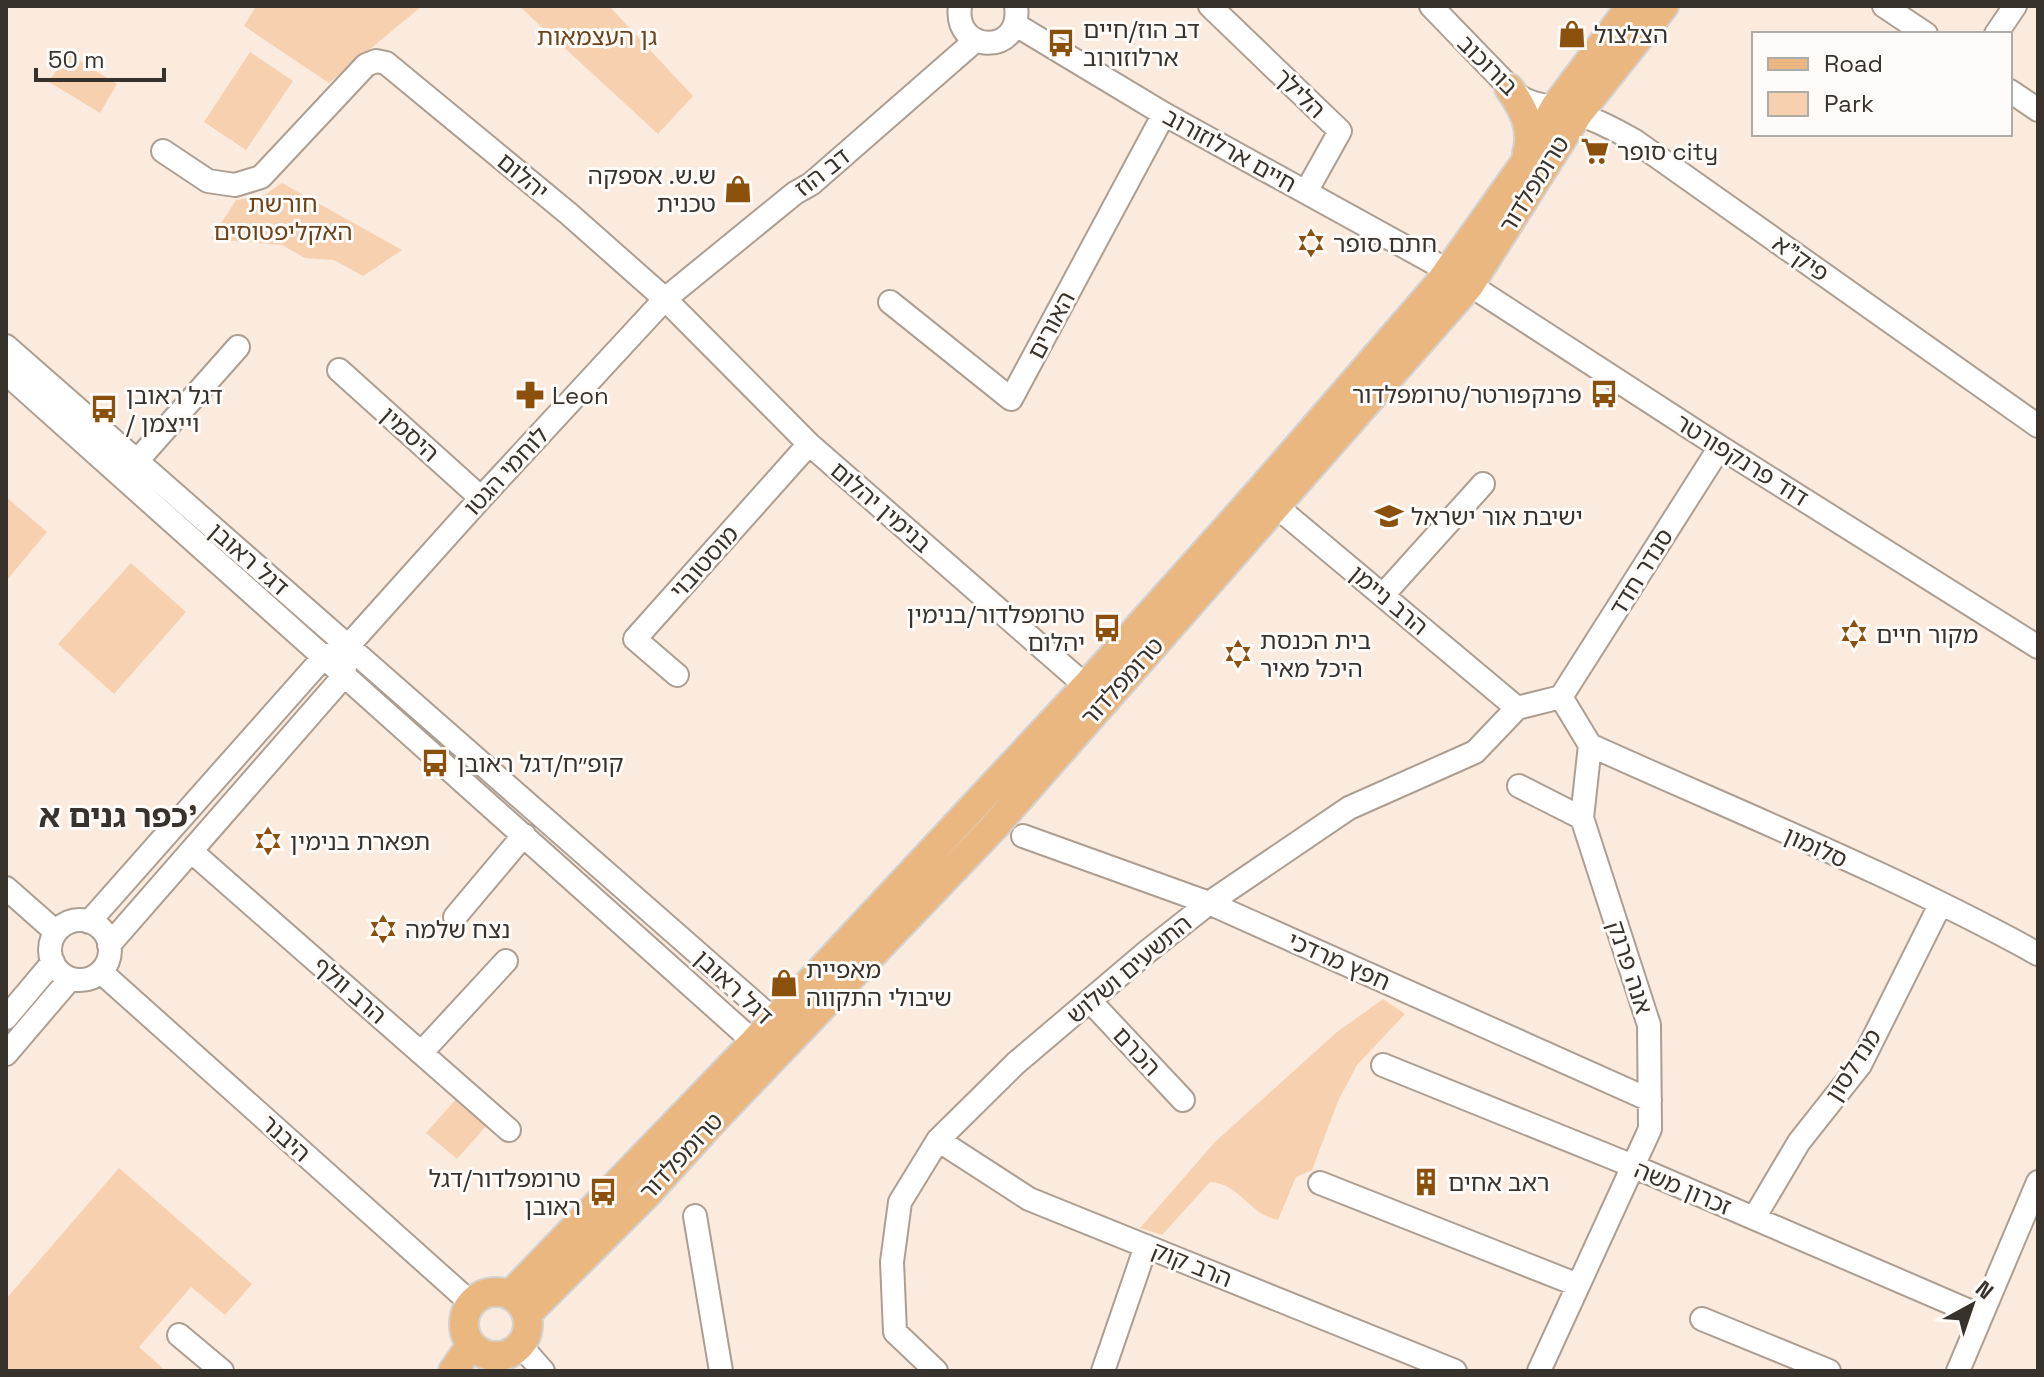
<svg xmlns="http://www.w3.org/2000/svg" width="2044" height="1377" font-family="'Space Grotesk','Noto Sans Hebrew',sans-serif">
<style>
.green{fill:#f7d0b0}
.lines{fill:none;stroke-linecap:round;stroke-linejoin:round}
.minor-casing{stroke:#ad9e92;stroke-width:26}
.major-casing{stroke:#d3d2d1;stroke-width:32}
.minor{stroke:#fff;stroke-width:22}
.major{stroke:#ebb781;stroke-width:28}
.labels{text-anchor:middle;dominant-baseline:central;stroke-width:6;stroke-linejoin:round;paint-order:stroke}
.poi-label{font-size:24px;fill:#38322d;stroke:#fefbf8;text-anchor:start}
.park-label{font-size:24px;fill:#6c431b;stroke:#fefbf8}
.street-label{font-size:24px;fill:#38322d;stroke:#fefbf8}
.district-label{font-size:32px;font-weight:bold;fill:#38322d;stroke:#fefbf8}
</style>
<rect width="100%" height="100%" fill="#fbebde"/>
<!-- green -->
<path class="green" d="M256,6H422L329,83L244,26Z
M519,6H609L693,96L658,134Z
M250,52L293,81L246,150L204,122Z
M67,53L117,84L100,113L49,82Z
M282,183L402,250L363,276L334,260L305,258L282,245L211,239L236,200L263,196Z
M6,497L47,532L6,581Z
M131,563L186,612L114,694L58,644Z
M1383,999L1405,1014L1357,1065L1338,1101L1312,1170L1296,1177L1278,1220C1247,1213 1241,1184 1210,1182L1162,1235L1140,1228L1215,1142L1337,1032Z
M457,1098L488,1124L457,1159L426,1133Z
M119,1168L252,1284L225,1315L191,1287L139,1347L166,1371H6V1299Z"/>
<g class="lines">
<defs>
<path id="minor" d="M960,6C953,54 1023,56 1016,6
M1210,6L1340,131L1306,192
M1431,6L1517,95C1533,106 1548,105 1566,110C1590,117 1613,128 1635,141L2038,426
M1884,6L1926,34
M1016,25L1164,114L1447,270L1720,447L2038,647
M1996,34L2015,6
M2010,91L2038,110
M163,151L208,181L235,185L261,177L366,65L376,61L386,63L569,214L665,299L809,444L1086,686L1089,701
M890,302L1011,399L1164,114
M6,346L774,1020L784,1047L754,1042C505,818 254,597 6,373
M339,370L481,498
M136,462L238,347
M1264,496L1517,708
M1383,595L1483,484
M677,675L635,639L809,444
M1561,697L1720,447
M1590,745C1740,813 1895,875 2038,954
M1519,786L1582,818
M1023,836L1209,903L1650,1100
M191,851L509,1130
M6,888L56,932
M455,917L524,835
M50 950a30 30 0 1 1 60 0a30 30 0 1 1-60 0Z
M89,922L322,659L349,645L481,498L665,299L795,193L811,184L976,40
M109,945L343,677L346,662
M101,972L471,1303
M1091,1002L1183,1100
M6,1018L53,962
M421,1053L506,961
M6,1054L70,979
M1383,1065L1633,1166L1981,1316
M938,1140L1029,1199L1455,1371
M1320,1183L1578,1285
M695,1216L721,1371
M1754,1218L1799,1142L1860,1065L1940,905
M1702,1319L1829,1371
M179,1335L222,1371
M521,1346L543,1371
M936,1371L895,1332L892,1262L900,1202L938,1140L1016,1063L1148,951L1209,903L1349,808L1475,752L1517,708L1561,697
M1103,1371L1146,1246
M1539,1371L1650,1129L1649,1025L1582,818L1590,745L1561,697
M1958,1371L2038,1182"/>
<path id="major" d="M1509,88C1523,108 1534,128 1527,153
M464 1324a32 32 0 1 1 64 0a32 32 0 1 1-64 0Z
M510,1295L754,1042L1086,686L1259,492L1438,285L1524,164L1555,107L1631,6
M527,1314L647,1194L711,1123L995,826L1469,286L1578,114L1664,6
M453,1371L471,1345"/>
</defs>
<!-- minor casing -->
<use href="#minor" class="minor-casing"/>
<!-- major casing -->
<use href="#major" class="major-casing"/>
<!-- minor -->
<use href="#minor" class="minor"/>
<!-- major -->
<use href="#major" class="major"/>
</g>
<!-- icons -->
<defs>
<symbol id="shop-bare" viewBox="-9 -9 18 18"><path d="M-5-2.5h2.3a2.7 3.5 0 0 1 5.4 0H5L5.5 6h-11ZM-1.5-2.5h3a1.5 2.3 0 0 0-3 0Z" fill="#8b500c" stroke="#fefbf8" stroke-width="2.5" paint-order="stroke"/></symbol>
<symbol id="bus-bare" viewBox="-9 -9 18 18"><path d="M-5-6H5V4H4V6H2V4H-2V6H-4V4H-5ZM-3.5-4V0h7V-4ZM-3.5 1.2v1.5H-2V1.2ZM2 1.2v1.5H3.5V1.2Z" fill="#8b500c" stroke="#fefbf8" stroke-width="2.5" paint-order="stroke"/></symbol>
<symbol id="supermarket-bare" viewBox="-9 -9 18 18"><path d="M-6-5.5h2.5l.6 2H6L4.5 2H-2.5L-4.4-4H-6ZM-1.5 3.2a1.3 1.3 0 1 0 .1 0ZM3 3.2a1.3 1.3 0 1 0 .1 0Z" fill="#8b500c" stroke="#fefbf8" stroke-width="2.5" paint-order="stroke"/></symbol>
<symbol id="synagogue-bare" viewBox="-9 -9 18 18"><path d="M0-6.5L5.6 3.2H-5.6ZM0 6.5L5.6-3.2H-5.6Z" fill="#8b500c" stroke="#fefbf8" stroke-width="2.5" paint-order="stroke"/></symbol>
<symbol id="pharmacy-bare" viewBox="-9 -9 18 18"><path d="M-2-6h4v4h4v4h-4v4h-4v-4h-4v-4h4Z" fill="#8b500c" stroke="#fefbf8" stroke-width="2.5" paint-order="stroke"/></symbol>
<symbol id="school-bare" viewBox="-9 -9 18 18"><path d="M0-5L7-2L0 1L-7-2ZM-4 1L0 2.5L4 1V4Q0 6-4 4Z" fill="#8b500c" stroke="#fefbf8" stroke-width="2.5" paint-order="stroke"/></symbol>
<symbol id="building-bare" viewBox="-9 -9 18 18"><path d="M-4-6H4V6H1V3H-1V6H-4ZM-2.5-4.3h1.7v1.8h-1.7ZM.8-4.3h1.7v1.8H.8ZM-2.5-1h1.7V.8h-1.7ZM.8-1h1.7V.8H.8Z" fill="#8b500c" stroke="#fefbf8" stroke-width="2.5" paint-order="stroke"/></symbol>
</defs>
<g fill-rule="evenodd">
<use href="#shop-bare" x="1552" y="14" width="40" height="40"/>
<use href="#bus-bare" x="1041" y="23" width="40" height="40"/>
<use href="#supermarket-bare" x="1575" y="131" width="40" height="40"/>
<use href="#shop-bare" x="718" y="169" width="40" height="40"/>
<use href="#synagogue-bare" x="1291" y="223" width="40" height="40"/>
<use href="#bus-bare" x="1584" y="374" width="40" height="40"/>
<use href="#pharmacy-bare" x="510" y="375" width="40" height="40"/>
<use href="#bus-bare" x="84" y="389" width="40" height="40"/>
<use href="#school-bare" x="1369" y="496" width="40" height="40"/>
<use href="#bus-bare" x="1087" y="608" width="40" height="40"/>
<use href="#synagogue-bare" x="1834" y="614" width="40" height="40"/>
<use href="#synagogue-bare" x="1218" y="634" width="40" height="40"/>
<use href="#bus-bare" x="415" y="743" width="40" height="40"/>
<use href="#synagogue-bare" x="248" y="821" width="40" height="40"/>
<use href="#synagogue-bare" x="363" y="909" width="40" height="40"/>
<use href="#shop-bare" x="764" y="963" width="40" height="40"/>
<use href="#building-bare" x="1406" y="1162" width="40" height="40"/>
<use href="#bus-bare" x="583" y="1172" width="40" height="40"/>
</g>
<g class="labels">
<!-- poi labels -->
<g class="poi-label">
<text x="1083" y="29">דב הוז/חיים<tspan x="1083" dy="28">ארלוזורוב</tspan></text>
<text x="1594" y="34">הצלצול</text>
<text x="1617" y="151">סופר city</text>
<text x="716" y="175" text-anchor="end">ש.ש. אספקה<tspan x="716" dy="28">טכנית</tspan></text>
<text x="1333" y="243">חתם סופר</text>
<text x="1582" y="394" text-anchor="end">פרנקפורטר/טרומפלדור</text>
<text x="126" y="395">דגל ראובן<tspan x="126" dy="28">/ וייצמן</tspan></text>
<text x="552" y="395">Leon</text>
<text x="1411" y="516">ישיבת אור ישראל</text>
<text x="1085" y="614" text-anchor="end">טרומפלדור/בנימין<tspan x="1085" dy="28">יהלום</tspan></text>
<text x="1876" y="634">מקור חיים</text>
<text x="1260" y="640">בית הכנסת<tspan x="1260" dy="28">היכל מאיר</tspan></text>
<text x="457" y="763">קופ״ח/דגל ראובן</text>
<text x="290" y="841">תפארת בנימין</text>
<text x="405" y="929">נצח שלמה</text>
<text x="806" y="969">מאפיית<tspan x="806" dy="28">שיבולי התקווה</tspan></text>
<text x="581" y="1178" text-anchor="end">טרומפלדור/דגל<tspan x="581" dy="28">ראובן</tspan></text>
<text x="1448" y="1182">ראב אחים</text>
</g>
<!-- park labels -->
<g class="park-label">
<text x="597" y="36">גן העצמאות</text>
<text x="283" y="203">חורשת<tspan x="283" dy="28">האקליפטוסים</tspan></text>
</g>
<!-- street labels -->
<g class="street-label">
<text transform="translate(1488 65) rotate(45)">בורוכוב</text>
<text transform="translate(1300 93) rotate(44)">הלילך</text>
<text transform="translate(1230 150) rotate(29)">חיים ארלוזורוב</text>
<text transform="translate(822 172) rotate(-38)">דב הוז</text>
<text transform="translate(523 176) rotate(40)">יהלום</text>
<text transform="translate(1534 184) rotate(-58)">טרומפלדור</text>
<text transform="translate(1801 258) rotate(35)">פיק"א</text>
<text transform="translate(1051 325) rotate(-62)">האורים</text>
<text transform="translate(410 434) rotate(42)">היסמין</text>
<text transform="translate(1742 460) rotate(32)">דוד פרנקפורטר</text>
<text transform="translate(506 471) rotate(-47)">לוחמי הגטו</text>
<text transform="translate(881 507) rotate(41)">בנימין יהלום</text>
<text transform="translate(249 559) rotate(41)">דגל ראובן</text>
<text transform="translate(704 562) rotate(-48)">מוסטובוי</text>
<text transform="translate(1641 572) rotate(-58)">סנדר חדד</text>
<text transform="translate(1389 600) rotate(40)">הרב ניימן</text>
<text transform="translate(1122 681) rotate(-48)">טרומפלדור</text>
<text transform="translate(1816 847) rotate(24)">סלומון</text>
<text transform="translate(1339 961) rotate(24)">חפץ מרדכי</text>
<text transform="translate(1630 967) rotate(72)">אנה פרנק</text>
<text transform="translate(1129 969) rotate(-40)">התשעים ושלוש</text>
<text transform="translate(734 987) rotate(43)">דגל ראובן</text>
<text transform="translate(350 990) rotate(41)">הרב וולף</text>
<text transform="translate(1137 1051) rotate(47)">הכרם</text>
<text transform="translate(1853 1065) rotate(-57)">מנדלסון</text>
<text transform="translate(286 1138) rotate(42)">היבנר</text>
<text transform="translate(681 1156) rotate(-47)">טרומפלדור</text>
<text transform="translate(1683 1188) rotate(23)">זכרון משה</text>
<text transform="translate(1192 1264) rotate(22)">הרב קוק</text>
</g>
<!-- district labels -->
<g class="district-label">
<text x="118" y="816">כפר גנים א'</text>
</g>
</g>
<!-- border -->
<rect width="2044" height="1377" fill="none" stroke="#38322d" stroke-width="16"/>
<!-- legend -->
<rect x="1752" y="32" width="260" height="104" fill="#fefbf8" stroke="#afaba7" stroke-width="2"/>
<rect x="1768" y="58" width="40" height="12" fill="#ebb781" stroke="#afaba7" stroke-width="2"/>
<text x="1824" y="72" font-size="24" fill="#38322d">Road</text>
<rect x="1768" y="92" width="40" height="24" fill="#f7d0b0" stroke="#afaba7" stroke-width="2"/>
<text x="1824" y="112" font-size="24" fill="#38322d">Park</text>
<!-- north arrow -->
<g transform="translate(1972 1305) rotate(40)" stroke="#fefbf8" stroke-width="6" paint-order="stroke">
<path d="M0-6L14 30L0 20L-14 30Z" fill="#38322d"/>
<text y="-12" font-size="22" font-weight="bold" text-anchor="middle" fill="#38322d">N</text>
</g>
<!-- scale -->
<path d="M36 68v12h128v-12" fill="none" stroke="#38322d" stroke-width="4"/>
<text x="48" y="68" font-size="24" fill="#38322d" stroke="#fefbf8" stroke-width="6" paint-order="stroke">50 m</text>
</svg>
